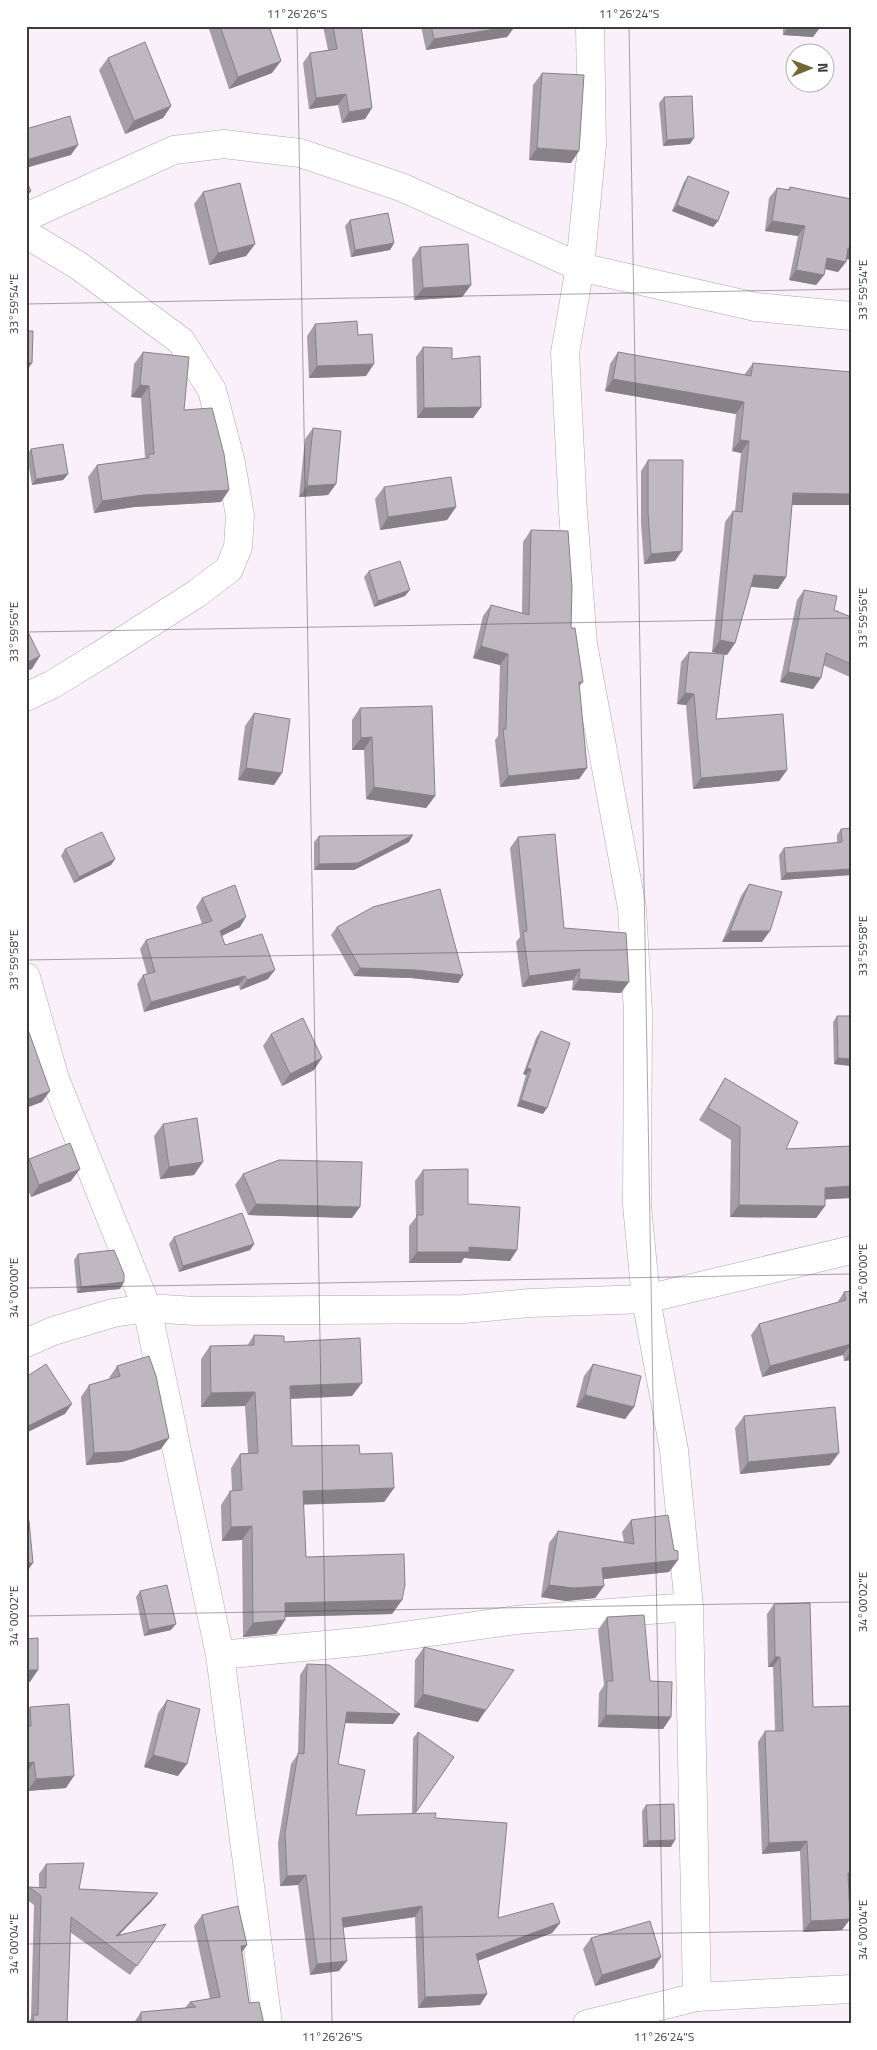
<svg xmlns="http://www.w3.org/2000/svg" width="877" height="2050" font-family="'Titillium Web',sans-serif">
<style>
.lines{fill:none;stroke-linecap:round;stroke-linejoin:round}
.minor-casing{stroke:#afa7b0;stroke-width:29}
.tertiary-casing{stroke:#afa7b0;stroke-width:29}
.minor{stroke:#fff;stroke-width:28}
.tertiary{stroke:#fff;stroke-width:28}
.wall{fill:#a59ea6}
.shaded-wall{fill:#868187}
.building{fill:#c0b8c1;stroke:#868187}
.ticks{fill:none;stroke:#3e3b3f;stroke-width:1;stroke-opacity:0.45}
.neatline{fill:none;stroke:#3e3b3f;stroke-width:2}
.ticks-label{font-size:12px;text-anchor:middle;fill:#3e3b3f}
</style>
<rect width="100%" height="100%" fill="#f9f0fa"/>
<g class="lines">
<defs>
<path id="minor" d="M590,26L592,145L580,267L565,353L573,512L583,644L632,908L638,1012L637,1205L646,1299L674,1450L689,1607L697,1997
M26,217L174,150L224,144L300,153L401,187L580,267L756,307L851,316
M26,234L79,266L181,341L212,390L231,463L240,516L238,547L229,569L196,594L110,649L53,684L26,697
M26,977L55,1079L147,1308L220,1655L268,2024
M26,1343L53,1331L113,1313L147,1308L196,1311L464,1309L530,1303L646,1299L851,1250
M220,1655L367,1641L516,1620L689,1607"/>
<path id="tertiary" d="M587,2024L697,1997L851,1989"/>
</defs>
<!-- minor casing -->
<use href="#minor" class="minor-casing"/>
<!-- tertiary casing -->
<use href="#tertiary" class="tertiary-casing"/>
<!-- minor -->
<use href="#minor" class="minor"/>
<!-- tertiary -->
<use href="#tertiary" class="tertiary"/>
</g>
<!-- wall -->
<path class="wall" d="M208,26H269L272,73L229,89Z
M323,26H361L372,108L365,119L342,123L338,105L309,109L303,63L310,53L328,50Z
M421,26H515L507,37L426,50Z
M783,26H821L813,37L783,35Z
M108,58L171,106L163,118L125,134L99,70Z
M542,73L571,163L529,160L533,85Z
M664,97L690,144L663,146L659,103Z
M688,176L718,221L713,227L672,211L684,182Z
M790,187L846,259V262L838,272L825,269L824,275L816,285L789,280L798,236L765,231L769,198L777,188L788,190Z
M203,192L255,244L246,256L209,265L194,204Z
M350,220L394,243L390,250L351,257L345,226Z
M420,247L471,285L462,297L414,300L412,259Z
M315,324L358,335L366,376L309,378L307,336Z
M423,347L481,407L473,418H417L416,357Z
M143,352L184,410L229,490L221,502L134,507L94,513L88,477L97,465L145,458L141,398L131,397L134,364Z
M618,352L744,375L753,363L792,505L786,577L778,589L751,587L735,643L727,655L724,654L716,719L787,770L779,781L693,789L686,705L677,704L681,662L689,652L721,653L712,652L725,522L733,511H735L741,453L732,451L736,414L605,391L610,364Z
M313,428L336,484L328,495L299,497L305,439Z
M31,449L68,474L63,480L32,485L27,455Z
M648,460L675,561L644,564L641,523V471Z
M384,487L456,507L447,520L380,530L375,499Z
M531,530L571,628L583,682L579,687L587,768L579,779L500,787L495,740L498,736L500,665L473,658L483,616L491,605L522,613L523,542Z
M369,571L405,596L374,607L364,577Z
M804,590L834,610L851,617V676L850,677L823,665L821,678L813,689L780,682L797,600Z
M360,708L435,796L426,808L366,799L364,750H352V720Z
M254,713L274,785L238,780L245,726Z
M841,829L851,875L781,880L779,855L784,848L837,843V835Z
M319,836L409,842L354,870H314V842Z
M518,837L564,928L621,993L572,990L573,980L522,987L516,942L520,937L510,848Z
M65,849L115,859L111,865L74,883L61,856Z
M749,884L762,942H722L741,896Z
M202,898L240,927L222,936L225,945L268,979L240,990L239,985L144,1012L137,984L143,975L147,974L140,949L146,940L202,924L196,907Z
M337,927L463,975L458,983L411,978L354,976L331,935Z
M837,1016H851V1066L834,1064L833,1022Z
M541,1031L543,1114L517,1106L526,1075L523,1074L536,1038Z
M271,1034L314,1070L282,1086L263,1046Z
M725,1078L786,1149L851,1146V1198L825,1199V1206L816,1218L730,1217L731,1140L699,1120L717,1091Z
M163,1124L194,1175L160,1179L154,1136Z
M29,1159L71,1181L31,1197L26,1185V1164Z
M423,1170L468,1204L510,1261L464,1258L461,1263H409V1226L416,1217L415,1181Z
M243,1174L352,1218L248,1215L235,1185Z
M174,1237L254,1244L250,1250L179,1272L169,1244Z
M78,1254L120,1289L77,1293L74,1260Z
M851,1291V1360L844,1361L843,1355L762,1377L751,1335L759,1324L837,1303L844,1292Z
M254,1335L284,1342L352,1396L290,1399L292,1446L360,1454L394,1488L384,1502L303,1504L306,1557L402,1600L392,1614L285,1617V1620L276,1634L243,1637L242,1540L222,1541L221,1505L230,1491H232L231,1468L240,1454L248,1453L245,1406L201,1407V1359L210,1346H247Z
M593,1364L634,1407L625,1419L576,1407L584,1376Z
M117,1366L161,1449L122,1462L86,1465L81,1397L89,1385L110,1379L109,1378Z
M744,1416L830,1465L740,1474L735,1428Z
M631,1520L674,1550L678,1560L669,1572L603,1579L604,1586L595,1598L566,1601L541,1597L549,1543L558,1531L624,1542L622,1532Z
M140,1591L171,1630L144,1636L136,1597Z
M774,1604L813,1707L851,1706V1881L849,1884H848L850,1919L842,1930L803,1932L800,1851L762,1854L758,1742L765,1731H775L773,1667H768L767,1614Z
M607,1617L671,1717L663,1729L598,1727L599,1693L604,1685L598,1630Z
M424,1647L478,1722L414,1707L415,1660Z
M307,1664L400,1714L393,1724L345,1723L338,1764L356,1815L412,1814L413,1738L418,1732L454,1757L415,1814L435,1818L498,1918L560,1923L552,1933L478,1961L487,1994L480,2005L418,2008L415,1917L343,1927L339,1971L310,1975L298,1885L280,1886L278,1843L291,1764L298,1754L300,1675Z
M167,1700L178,1776L144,1767L158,1713Z
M30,1707L66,1788L27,1791L26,1777V1712Z
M646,1805L671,1847H643L642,1811Z
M46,1864L79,1889L158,1893L151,1902L119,1935L166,1924L130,1975L70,1932L67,2024H27L31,2018L34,1905L26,1899V1892L29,1887L39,1888V1874Z
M202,1915L247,1945L242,1952L249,2003L264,2024H133L141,2012L185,2008L190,2002L210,1999L194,1926Z
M591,1938L654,1968L595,1986L583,1949Z"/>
<!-- shaded-wall -->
<path class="shaded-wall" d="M515,26L507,37L426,50L434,39Z
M789,26H821L813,37L783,35Z
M281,61L272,73L229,89L238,77Z
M346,94L338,105L309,109L316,98Z
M171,106L163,118L125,134L134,121Z
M372,108L365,119L342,123L349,112Z
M694,138L690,144L663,146L667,140Z
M78,145L71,155L26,168V160Z
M537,148L579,151L571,163L529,160Z
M31,191L26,198V193Z
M677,205L718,221L713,227L672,211Z
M772,221L805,226L798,236L765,231Z
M394,243L390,250L351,257L355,250Z
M255,244L246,256L209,265L218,253Z
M848,248L851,249V260L841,258Z
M827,258L846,262L838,272L820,268Z
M796,270L824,275L816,285L789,280Z
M471,285L462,297L414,300L423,288Z
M26,363H32L26,372Z
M374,364L366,376L309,378L317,366Z
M613,379L744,402L736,414L605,391Z
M140,385L149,386L141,398L131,397Z
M481,407L473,418H417L424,408Z
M740,440L749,441L741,453L732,451Z
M68,474L63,480L32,485L36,479Z
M336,484L328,495L299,497L307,486Z
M229,490L221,502L134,507L94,513L102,501L143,495Z
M793,493L851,494V505H785Z
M456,507L447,520L380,530L388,517Z
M682,551L675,561L644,564L651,554Z
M754,575L786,577L778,589L746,586Z
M410,590L405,596L374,607L378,601Z
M720,640L735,643L727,655L712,652Z
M481,646L508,654L500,665L473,658Z
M40,656L32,669L26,671V663Z
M788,672L821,678L813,689L780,682Z
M685,693L694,694L686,705L677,704Z
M372,737L364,750H352L361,738Z
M246,768L282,773L274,785L238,780Z
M587,768L579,779L500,787L508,776Z
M787,770L779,781L693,789L701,778Z
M374,787L435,796L426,808L366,799Z
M413,835L409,842L354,870H314L319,864Z
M115,859L111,865L74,883L79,877Z
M851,869V875L781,880L786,873Z
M246,917L240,927L213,940L220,931Z
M730,931H770L762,942H722Z
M360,968L416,970L463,975L458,983L411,978L354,976Z
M580,969L573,980L522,987L529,976Z
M275,970L268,979L240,990L247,980Z
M245,976L239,985L144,1012L151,1002Z
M579,979L629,982L621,993L572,990Z
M322,1058L314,1070L282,1086L290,1074Z
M838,1058L851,1059V1066L834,1064Z
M527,1068L531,1069L526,1075L523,1074Z
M50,1091L42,1102L26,1108V1100Z
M521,1100L547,1108L543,1114L517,1106Z
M203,1162L194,1175L160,1179L169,1167Z
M80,1169L71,1181L31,1197L39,1185Z
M851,1186V1198L816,1200L825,1188Z
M256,1204L360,1207L352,1218L248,1215Z
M739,1205L825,1206L816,1218L730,1217Z
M254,1244L250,1250L179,1272L183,1266Z
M469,1247L517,1250L510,1261L464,1258L461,1263H409L417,1252Z
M124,1282L120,1289L77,1293L81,1287Z
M851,1344L843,1355L762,1377L770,1366Z
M851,1351V1360L844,1361Z
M362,1383L352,1396L280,1399L290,1386Z
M255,1392L245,1406L201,1407L211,1393Z
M585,1395L634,1407L625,1419L576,1407Z
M72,1404L65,1414L26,1433V1427Z
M169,1438L161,1449L122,1462L86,1465L94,1453Z
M839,1453L830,1465L740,1474L748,1462Z
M394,1488L384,1502L293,1505L303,1491Z
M252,1526L242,1540L222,1541L231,1527Z
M678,1560L669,1572L594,1580L602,1568Z
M26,1563H33L26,1573Z
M549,1585L604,1586L595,1598L566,1601L541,1597Z
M402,1600L392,1614L276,1617L285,1603Z
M285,1620L276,1634L243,1637L253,1623Z
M176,1624L171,1630L144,1636L149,1630Z
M775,1657H780L773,1667H768Z
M26,1670H38L30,1682H26Z
M423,1694L486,1710L478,1722L414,1707Z
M347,1712L400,1714L393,1724L340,1723Z
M606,1715L671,1717L663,1729L598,1727Z
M153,1755L187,1764L178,1776L144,1767Z
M34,1762L26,1774L27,1763Z
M74,1776L66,1788L27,1791L36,1779Z
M675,1840L671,1847H643L648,1841Z
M807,1841L800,1851L762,1854L769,1843Z
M848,1873H851V1881L849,1884H840Z
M306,1875L298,1885L280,1886L287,1876Z
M158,1893L151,1902L109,1945L116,1936Z
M422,1906L415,1917L335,1929L342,1918Z
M850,1919L842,1930L803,1932L811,1921Z
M560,1923L552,1933L469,1964L476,1954Z
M247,1945L239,1956L241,1946Z
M661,1957L654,1968L595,1986L602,1975Z
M347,1961L339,1971L310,1975L317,1964Z
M487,1994L480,2005L418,2008L425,1997Z"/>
<!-- building -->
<path class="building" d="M220,26H269L281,61L238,77Z
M333,26H361L372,108L349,112L346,94L316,98L310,53L337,49Z
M431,26H514L434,39Z
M145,42L171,106L134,121L108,58Z
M542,73L584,75L579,151L537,148Z
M692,96L694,138L667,140L664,97Z
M70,116L78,145L26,160V129Z
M688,176L729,192L718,221L677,205Z
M26,180L31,191L26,193Z
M240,183L255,244L218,253L203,192Z
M790,187L851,199V249L848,248L846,262L827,258L824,275L796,270L805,226L772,221L777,188L790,190Z
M388,213L394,243L355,250L350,220Z
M468,244L471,285L423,288L420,247Z
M357,321L358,335L372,334L374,364L317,366L315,324Z
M26,331H33L32,363H26Z
M423,347L452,348V359L480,356L481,407L424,408Z
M143,352L189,357L184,410L212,408L224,454L229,490L143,495L102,501L97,465L149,458V454H154L149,386L140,385Z
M618,352L751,376L753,363L851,372V494L793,493L786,577L754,575L735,643L720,640L733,511L742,512L749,441L740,440L744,402L613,379Z
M313,428L341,431L336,484L307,486Z
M63,444L68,474L36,479L31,449Z
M648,460H683L682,551L651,554L648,513Z
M451,477L456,507L388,517L384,487Z
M531,530L568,531L572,587L571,628H575L583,682H579L587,768L508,776L503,729H506L508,654L481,646L491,605L529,615Z
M400,561L410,590L378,601L369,571Z
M804,590L837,596L834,610L851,617V664L826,653L821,678L788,672Z
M26,628L40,656L26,663Z
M689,652L724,654L716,719L783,714L787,770L701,778L694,694L685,693Z
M432,706L435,796L374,787L372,737L361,738L360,708Z
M254,713L290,719L282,773L246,768Z
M851,828V869L786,873L784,848L842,842L841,829Z
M102,832L115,859L79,877L65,849Z
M555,834L564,928L626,933L629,982L579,979L580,969L529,976L523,932L527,931L518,837Z
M413,835L358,863L319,864V836Z
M749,884L782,892L770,931H730Z
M235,885L246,917L220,931L225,945L262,934L275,970L247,980L245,976L151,1002L143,975L155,972L146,940L212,921L202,898Z
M440,889L463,975L416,970L360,968L337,927L373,907Z
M837,1016H851V1059L838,1058Z
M303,1018L322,1058L290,1074L271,1034Z
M26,1024L50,1091L26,1100Z
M541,1031L570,1043L547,1108L521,1100L531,1069L527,1068Z
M725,1078L798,1122L786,1149L851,1146V1186L825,1188V1206L739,1205L740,1127L708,1108Z
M197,1118L203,1162L169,1167L163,1124Z
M70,1143L80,1169L39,1185L29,1159Z
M279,1160L362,1162L360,1207L256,1204L243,1174Z
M468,1169V1204L520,1207L517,1250L469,1247V1252H417V1215H423V1170Z
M242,1213L254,1244L183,1266L174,1237Z
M114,1250L124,1274V1282L81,1287L78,1254Z
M851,1291V1344L770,1366L759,1324L846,1300L844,1292Z
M254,1335L284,1336V1342L360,1338L362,1383L290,1386L292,1446L359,1445L360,1454L392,1453L394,1488L303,1491L306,1557L404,1554L405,1585L402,1600L285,1603V1620L253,1623L252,1526L231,1527L230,1491L242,1490L240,1454L258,1453L255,1392L211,1393L210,1346L254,1345Z
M149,1356L156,1376L169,1438L130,1451L94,1453L89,1385L120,1376L117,1366Z
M46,1364L72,1404L26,1427V1377Z
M593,1364L641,1376L634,1407L585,1395Z
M835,1407L839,1453L748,1462L744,1416Z
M668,1515L674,1550L678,1551V1560L602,1568L604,1586L574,1588L549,1585L558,1531L634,1544L631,1520Z
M29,1521L33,1563H26V1522Z
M167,1585L176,1624L149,1630L140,1591Z
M810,1603L813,1707L851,1706V1873H848L850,1919L811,1921L807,1841L769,1843L765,1731H783L780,1657H775L774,1604Z
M644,1615L650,1681L672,1682L671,1717L606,1715L607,1681H613L607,1617Z
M38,1638V1670H26V1639Z
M424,1647L514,1670L486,1710L423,1694Z
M307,1664L329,1665L400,1714L347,1712L338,1764L365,1770L356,1815L436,1813L435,1818L507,1823L498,1918L553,1903L560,1923L476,1954L487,1994L425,1997L422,1906L342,1918L347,1961L317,1964L306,1875L287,1876L285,1833L298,1753L304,1754Z
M167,1700L200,1709L187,1764L153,1755Z
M69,1704L74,1776L36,1779L34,1762L27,1763L26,1757V1727L31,1726L30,1707Z
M418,1732L454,1757L416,1812Z
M674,1804L675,1840L648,1841L646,1805Z
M84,1863L79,1889L158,1893L116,1936L166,1924L137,1966L71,1917L67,2024H34L33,2015H38L41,1896L29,1887L46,1888V1864Z
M238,1906L247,1945L241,1946L249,2003L259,2002L264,2024H141V2012L196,2007L190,2002L220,1997L202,1915Z
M650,1921L661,1957L602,1975L591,1938Z"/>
<!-- ticks -->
<path class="ticks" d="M297,26L332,2024M629,26L664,2024M26,304L851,289M26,632L851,618M26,960L851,946M26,1288L851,1274M26,1616L851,1602M26,1944L851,1930"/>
<!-- border -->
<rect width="877" height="2050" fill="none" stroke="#ffffff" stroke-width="55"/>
<!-- north arrow -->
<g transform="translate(810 68) rotate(89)"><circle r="24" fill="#ffffff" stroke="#b2b1b2"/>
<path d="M0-4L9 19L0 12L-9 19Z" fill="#716835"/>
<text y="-8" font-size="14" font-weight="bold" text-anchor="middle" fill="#3e3b3f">N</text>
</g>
<rect x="28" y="28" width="822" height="1994" class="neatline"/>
<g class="ticks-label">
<text x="297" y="18">11°26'26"S</text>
<text x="629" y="18">11°26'24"S</text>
<text transform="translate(863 290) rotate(-90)" y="4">33°59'54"E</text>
<text transform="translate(14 304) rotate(-90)" y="4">33°59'54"E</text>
<text transform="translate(863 618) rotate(-90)" y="4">33°59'56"E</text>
<text transform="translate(14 632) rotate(-90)" y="4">33°59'56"E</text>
<text transform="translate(863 946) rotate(-90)" y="4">33°59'58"E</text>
<text transform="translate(14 960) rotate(-90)" y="4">33°59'58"E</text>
<text transform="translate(863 1274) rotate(-90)" y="4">34°00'00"E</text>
<text transform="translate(14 1288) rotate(-90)" y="4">34°00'00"E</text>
<text transform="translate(863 1602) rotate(-90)" y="4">34°00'02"E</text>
<text transform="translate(14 1616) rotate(-90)" y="4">34°00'02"E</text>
<text transform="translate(863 1930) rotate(-90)" y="4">34°00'04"E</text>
<text transform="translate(14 1944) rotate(-90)" y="4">34°00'04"E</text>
<text x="332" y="2041">11°26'26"S</text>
<text x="664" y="2041">11°26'24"S</text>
</g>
</svg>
